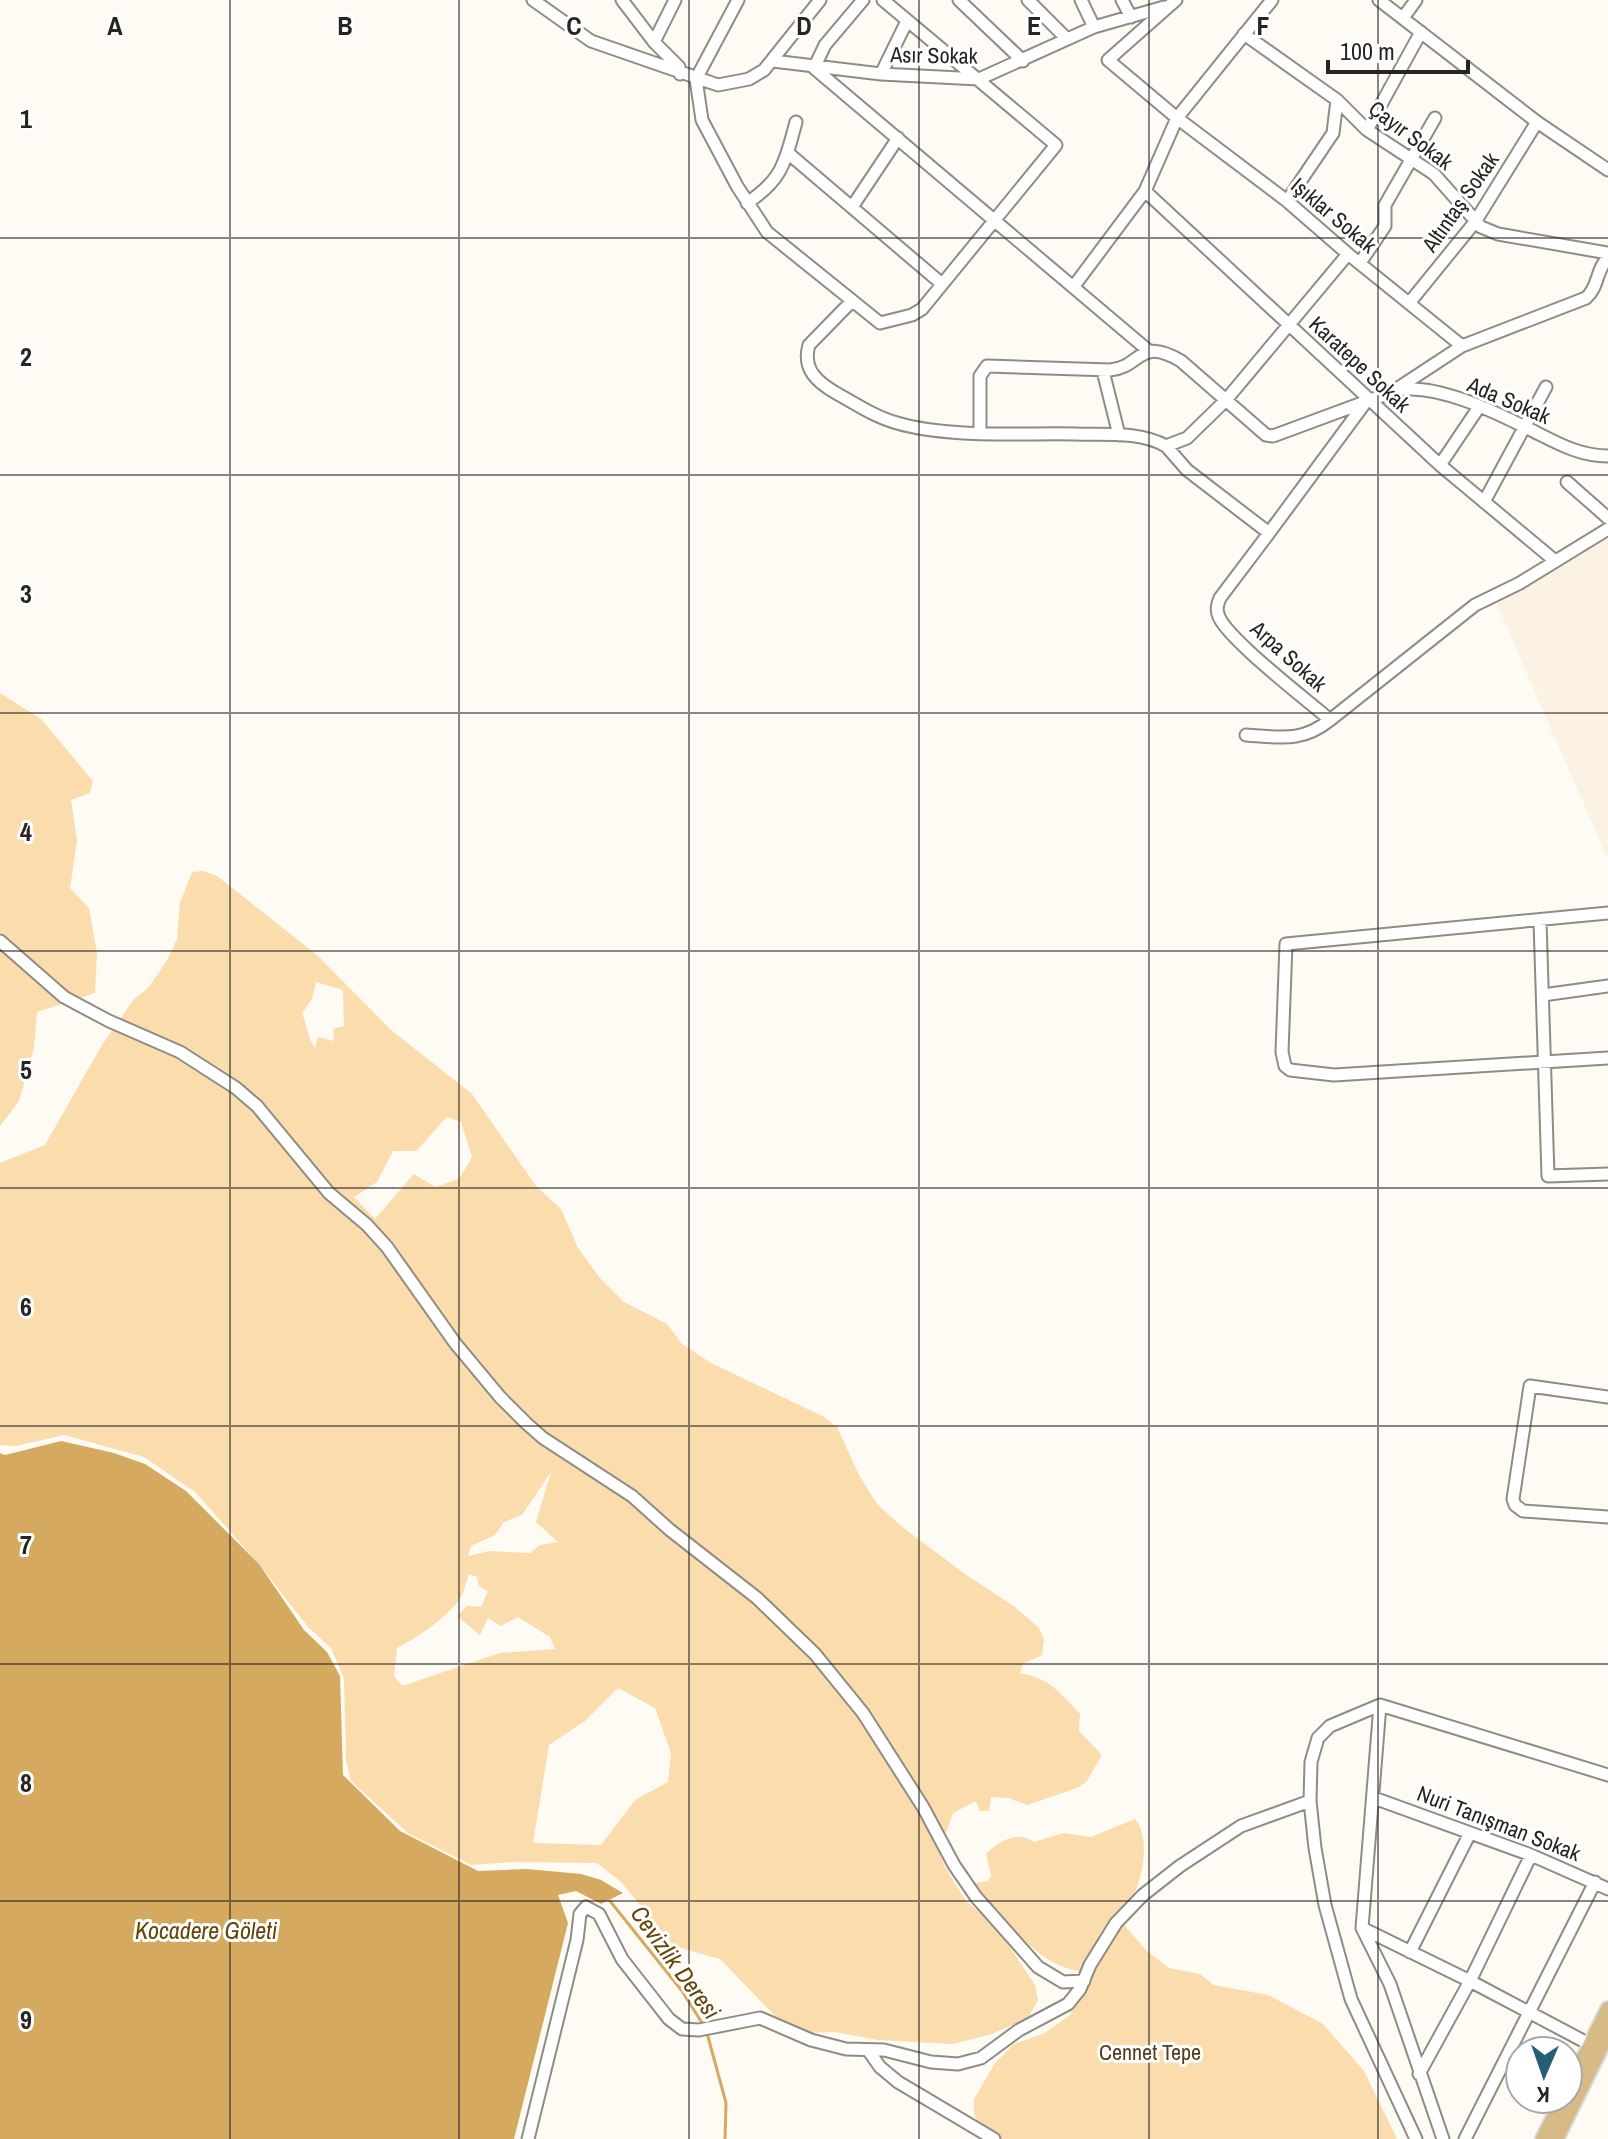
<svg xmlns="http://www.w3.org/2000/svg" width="1608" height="2139" font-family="'Archivo Narrow',sans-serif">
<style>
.built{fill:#fcf2e3}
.green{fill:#fbdcac;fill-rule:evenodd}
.water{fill:#d5a95f}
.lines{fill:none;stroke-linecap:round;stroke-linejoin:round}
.stream{stroke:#d5a95f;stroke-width:3}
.minor-casing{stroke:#908c84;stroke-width:15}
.major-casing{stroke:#d8d8d7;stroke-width:18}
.minor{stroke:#fff;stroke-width:11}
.major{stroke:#d7bb86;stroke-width:14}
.grid{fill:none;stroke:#272522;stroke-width:2;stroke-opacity:0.55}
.labels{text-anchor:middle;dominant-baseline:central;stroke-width:6;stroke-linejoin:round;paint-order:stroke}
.street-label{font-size:22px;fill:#272522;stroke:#fff}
.park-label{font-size:22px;fill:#513e1e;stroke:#fff}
.water-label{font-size:24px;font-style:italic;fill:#634508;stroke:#fff}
.grid-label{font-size:26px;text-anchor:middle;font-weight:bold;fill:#272522;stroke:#fff;stroke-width:6;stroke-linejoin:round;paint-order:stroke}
</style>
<rect width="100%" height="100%" fill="#fefaf4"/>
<!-- built -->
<path class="built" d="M1608,535V860L1496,602Z"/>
<!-- green -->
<path class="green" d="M0,693L41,719L93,781L90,793L71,800L77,841L70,888L89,908L97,953L95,993L37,1012L34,1048L19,1101L0,1126Z
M203,871L217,876L317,955L391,1030L472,1094L536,1186L561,1209L578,1248L600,1278L624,1302L667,1324L682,1344L711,1363L824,1417L837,1427L860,1477L877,1504L901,1526L965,1574L1015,1607L1039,1628L1044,1639L1042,1655L1023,1664L1020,1673C1051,1679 1059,1692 1080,1714L1079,1731L1102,1755L1086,1782L1077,1788L1027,1805L1009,1798L991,1797L989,1811H980L976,1801L953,1813L946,1833L936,1845L945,1867L966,1901L994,1923L1035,1985L1038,2000L1028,2018L992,2034L953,2044L878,2040L835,2032L806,2033L776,2017L720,1959L674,1946L621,1882L597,1863L513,1862L471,1865L408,1833L351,1781L346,1761L344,1678L331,1648L308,1627L259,1564L195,1492L144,1457L64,1435L16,1446L0,1445V1163L45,1145L102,1045L134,999L148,988L166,962L177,939L180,903L192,872ZM316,982L343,990L344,1026L333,1029L334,1041L318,1037L315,1048C307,1036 307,1026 302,1013L312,999ZM447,1117L461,1122L472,1157L459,1179L435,1187L414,1174L375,1219L354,1197L377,1182L393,1151H416ZM551,1472L536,1522L558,1542L540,1545L530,1553L490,1551L468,1556L471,1546L495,1535L504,1522L522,1515ZM469,1574L477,1577L479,1586L488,1591L481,1607L467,1606L457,1616L480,1635L488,1618L501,1626L518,1617L550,1637L555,1649L500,1653L402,1686L394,1676L397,1648C416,1639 454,1613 463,1593C465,1587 467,1580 469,1574ZM618,1688L655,1708L671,1753L668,1782L635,1800L601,1845L533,1843L549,1745L585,1721Z
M1135,1819C1150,1837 1144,1878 1132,1897C1125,1908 1115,1916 1107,1926C1096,1940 1091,1956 1082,1971C1042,1970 1004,1918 978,1891L976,1883L988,1881L991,1875L986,1854C1000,1841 1017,1830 1034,1842L1064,1833L1091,1837Z
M1123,1924L1147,1951L1169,1968L1200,1974L1214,1985L1268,1995L1323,2024L1364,2071L1397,2139H1001L980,2128L974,2114V2099L995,2063L1014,2044L1043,2034L1069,2016L1086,1991L1102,1957Z"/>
<!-- water -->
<path class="water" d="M61,1441L114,1453L145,1464L186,1491L259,1564L304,1630L327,1652L340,1676L343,1775L400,1831L478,1871L527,1869L581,1874L601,1880L623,1893L601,1904L576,1891L558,1895L568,1923L514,2139H0V1453L5,1455Z"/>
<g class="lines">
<!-- stream -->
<path class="stream" d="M610,1901L682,1991L704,2026
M707,2033L726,2103L725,2139"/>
<defs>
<path id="minor" d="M533,0L591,41L718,85L749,79L764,70L820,0
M622,0L654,42L679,67L680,74
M738,0L696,79L702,120L737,186L767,232L880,323L912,315L922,309L1056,145L883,0
M863,0L825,45L814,68L1150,352
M959,0L1023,61
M1028,0L1067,39
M1081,0L1094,27
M1122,0L1131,17
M1176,0L1108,60L1177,118L1287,201L1348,254L1462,346
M1379,0L1537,122L1608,170
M1403,18L1416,0
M1244,34L1337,100L1367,130L1434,174L1481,227L1498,234L1608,253
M654,42L675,0
M773,61L881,74L979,79L1094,27L1164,7
M881,74L907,21
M1367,130L1421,32
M788,153L942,284
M1145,191L1440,465L1554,560
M1287,201L1333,133L1337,100
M747,203C783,179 785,162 796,122
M852,207L898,138
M1360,263L1385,226V205L1435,118
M1074,286L1145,191L1177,118L1272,0
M851,302L809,345C802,369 817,382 836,393C856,404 875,417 897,423C948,438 1021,433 1075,434C1105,435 1140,431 1166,446L1187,438L1226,400L1348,254
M1410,302L1475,222L1537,122
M1103,371L1119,435
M1398,390C1436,383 1493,411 1527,428C1554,441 1577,456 1608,456
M980,432V376L987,366L1110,370C1142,367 1138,336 1181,361L1266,435L1273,436L1392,392L1462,346L1586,298C1599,287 1596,269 1608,258
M1166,446L1187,470L1269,533L1220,598C1217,605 1216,610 1219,617C1230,641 1306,699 1330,720L1475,605L1520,583L1608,529
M1440,465L1479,407
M1567,482L1608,518
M1484,502L1546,387
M1269,533L1368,399
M1246,735C1280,737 1301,743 1330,720
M1608,913L1286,944L1282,1052L1285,1066L1290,1070L1334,1075L1608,1058
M1540,921L1548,1176L1608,1174
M0,941L64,997L109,1021L180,1052L236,1088L257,1106L329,1193L367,1225L387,1247L455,1343L500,1397L526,1423L543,1438L632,1496L670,1530L757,1598L815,1654L863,1713L923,1807L954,1865L976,1897L1038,1967L1063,1982L1084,1981
M1543,995L1608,986
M1608,1397L1530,1386L1513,1499L1515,1505L1523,1511L1608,1517
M1380,1705L1362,1928L1470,1981L1591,2045
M1374,1798L1531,1855L1608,1889
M1362,1928L1390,1984L1443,2139
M1410,1952L1470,1833
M868,2050L880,2067L898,2082L994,2139
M1419,2074L1470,1981L1531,1855
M528,2139L577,1940L580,1914L586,1907L599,1914L622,1959L669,2019L682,2029L699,2030L760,2018L811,2040L846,2049L884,2050L931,2062L958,2064L981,2058L1019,2030L1068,2004L1080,1989L1090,1965L1116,1923L1143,1895L1180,1866L1241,1826L1310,1801
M1416,2139L1351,1999L1325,1905L1315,1848L1310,1801L1311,1762L1318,1738L1330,1726L1380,1705L1608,1775
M1465,2139L1595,1882"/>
<path id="major" d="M1568,2090L1608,2009
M1543,2139L1563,2099
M1556,2139L1608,2033"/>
</defs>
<!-- minor casing -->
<use href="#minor" class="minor-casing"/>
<!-- major casing -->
<use href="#major" class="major-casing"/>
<!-- minor -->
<use href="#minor" class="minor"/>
<!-- major -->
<use href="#major" class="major"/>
</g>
<!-- grid -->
<path class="grid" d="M230,0V2139M459,0V2139M689,0V2139M919,0V2139M1149,0V2139M1378,0V2139M0,238H1608M0,475H1608M0,713H1608M0,951H1608M0,1188H1608M0,1426H1608M0,1664H1608M0,1901H1608"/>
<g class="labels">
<!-- street labels -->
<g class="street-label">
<text transform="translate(934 55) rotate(1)">Asır Sokak</text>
<text transform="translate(1411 135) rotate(37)">Çayır Sokak</text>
<text transform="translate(1460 202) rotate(-55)">Altıntaş Sokak</text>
<text transform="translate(1334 215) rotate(40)">Işıklar Sokak</text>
<text transform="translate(1360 364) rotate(43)">Karatepe Sokak</text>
<text transform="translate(1509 400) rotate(23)">Ada Sokak</text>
<text transform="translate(1289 656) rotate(42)">Arpa Sokak</text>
<text transform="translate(1499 1823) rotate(21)">Nuri Tanışman Sokak</text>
</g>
<!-- park labels -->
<g class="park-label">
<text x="1150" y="2052">Cennet Tepe</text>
</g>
<!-- water labels -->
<g class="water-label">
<text x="206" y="1930">Kocadere Göleti</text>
<text transform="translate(676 1962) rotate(54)">Cevizlik Deresi</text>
</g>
</g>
<g class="grid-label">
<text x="115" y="35">A</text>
<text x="345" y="35">B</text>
<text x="574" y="35">C</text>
<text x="804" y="35">D</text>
<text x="1034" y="35">E</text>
<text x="1263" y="35">F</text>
<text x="26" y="128">1</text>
<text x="26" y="366">2</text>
<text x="26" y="603">3</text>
<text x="26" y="841">4</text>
<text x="26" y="1079">5</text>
<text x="26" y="1316">6</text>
<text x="26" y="1554">7</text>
<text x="26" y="1792">8</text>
<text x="26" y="2029">9</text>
</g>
<!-- north arrow -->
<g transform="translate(1544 2075) rotate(182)"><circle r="38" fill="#ffffff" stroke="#a9a8a7" stroke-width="2"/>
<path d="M0-6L14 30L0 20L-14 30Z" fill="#245e77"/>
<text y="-12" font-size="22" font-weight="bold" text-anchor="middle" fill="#272522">K</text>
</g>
<!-- scale -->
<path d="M1328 60v12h140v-12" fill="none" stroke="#272522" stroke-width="4"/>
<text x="1340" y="60" font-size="24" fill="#272522" stroke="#ffffff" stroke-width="6" paint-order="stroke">100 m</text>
</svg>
